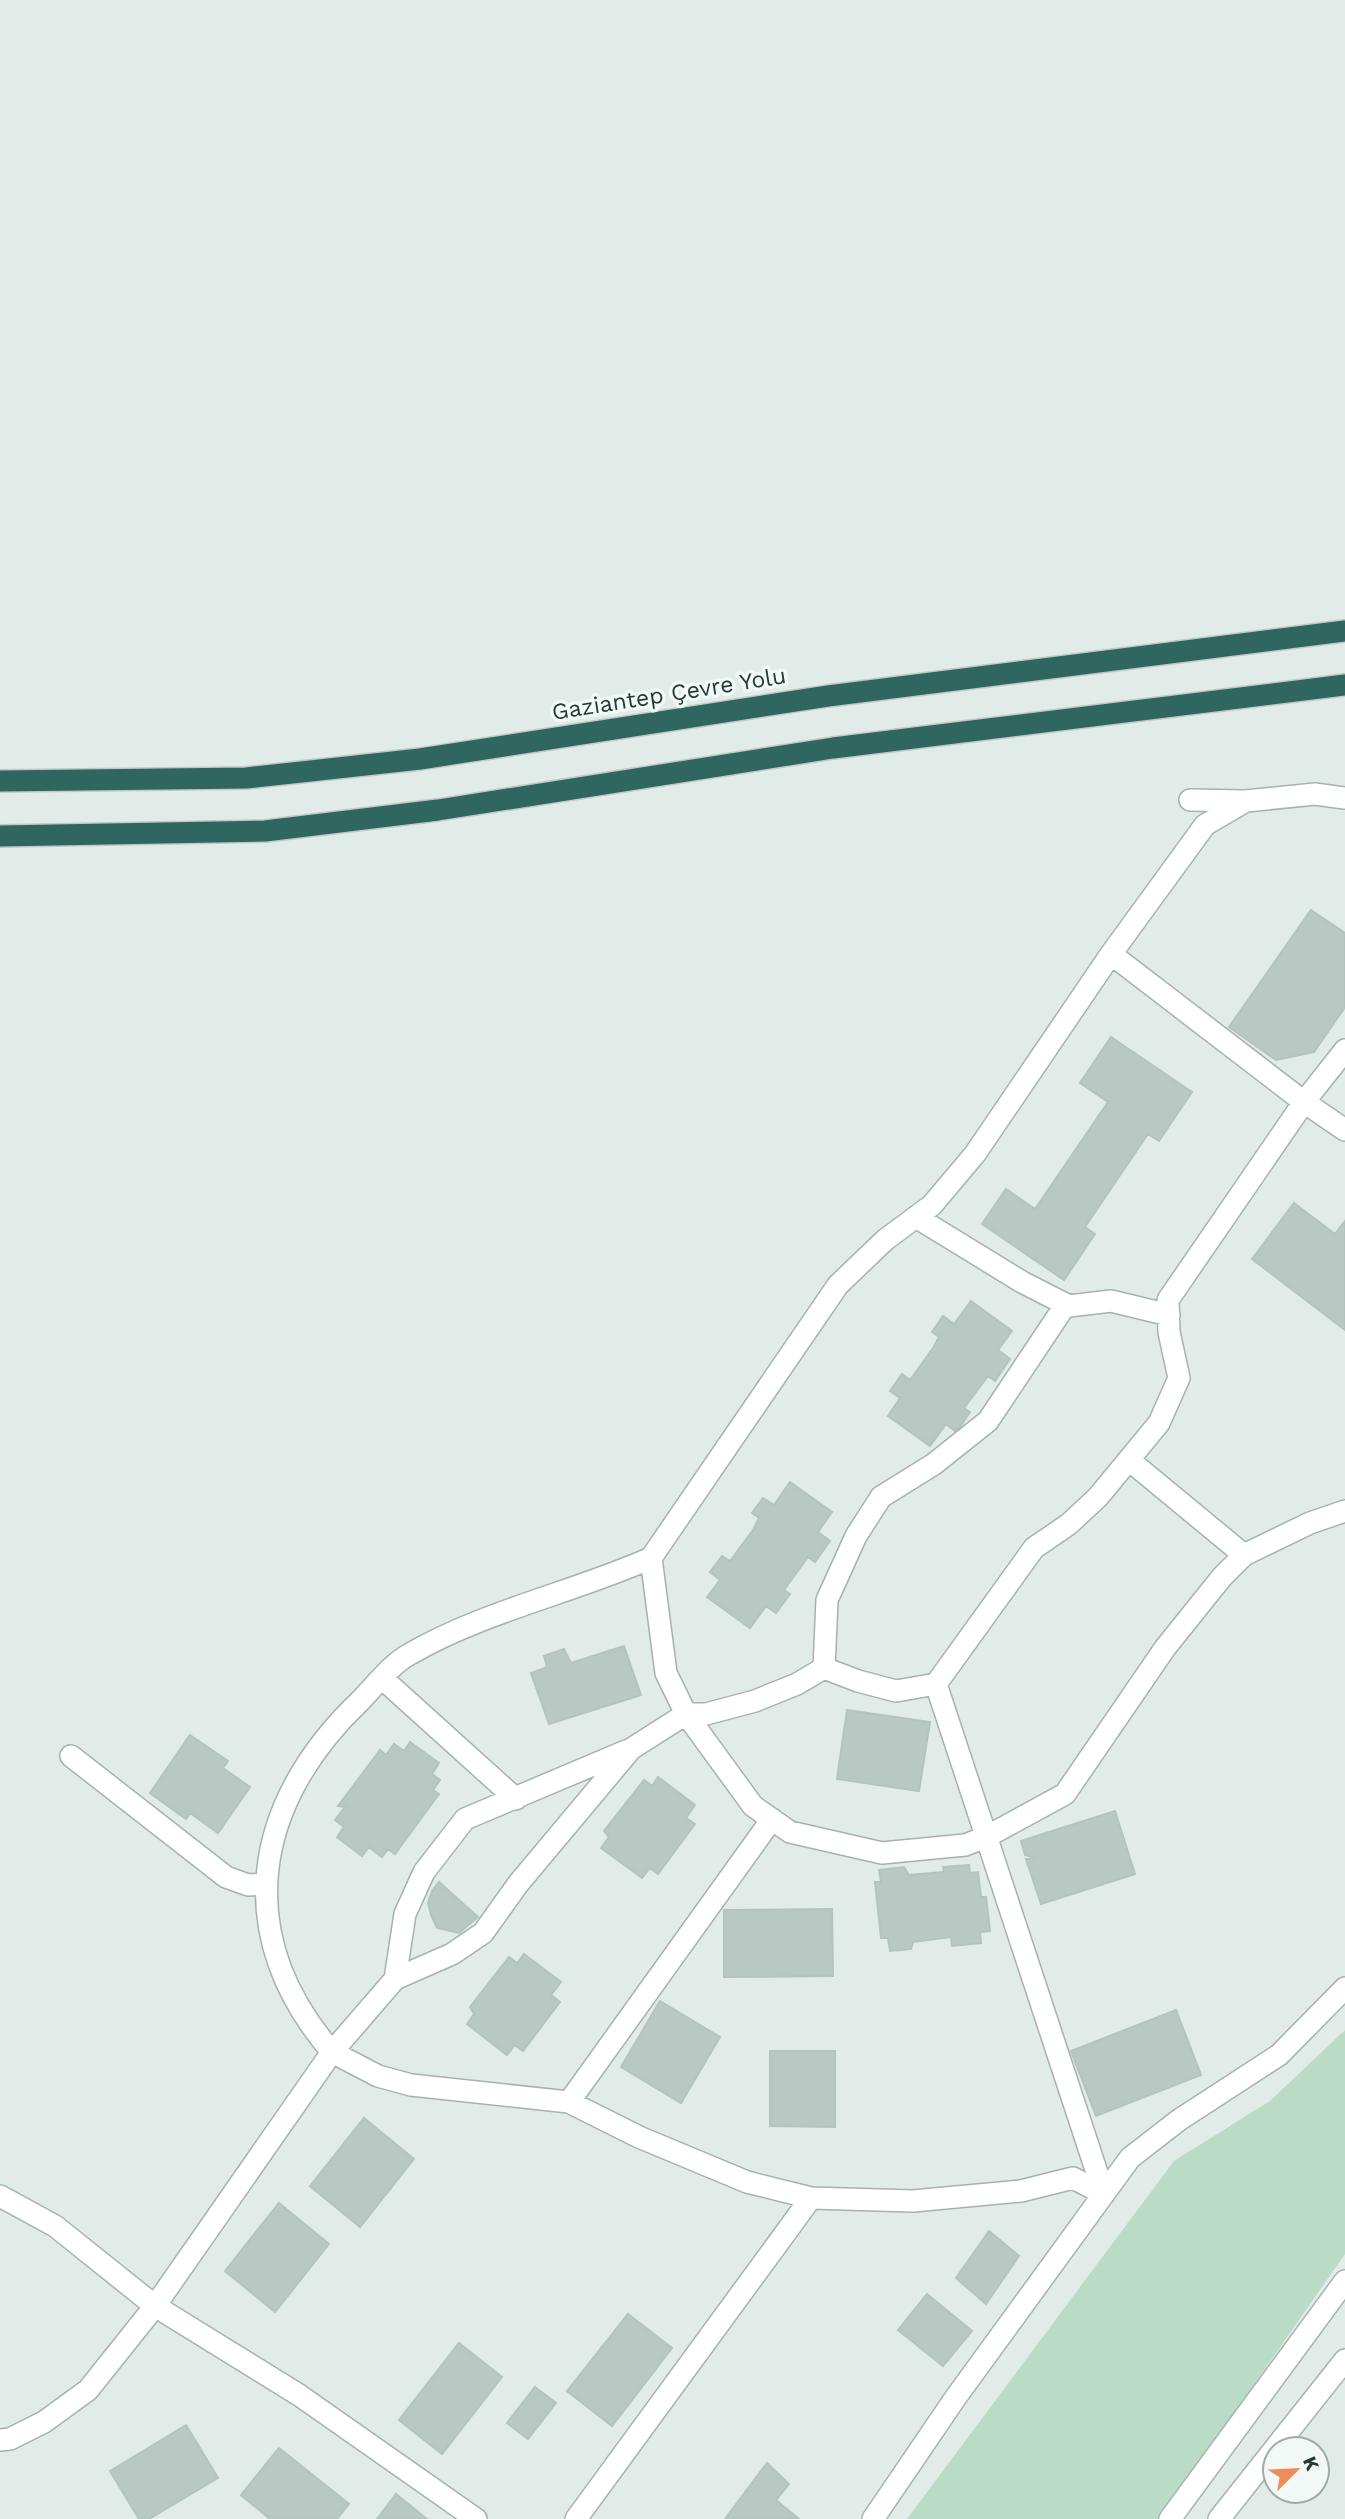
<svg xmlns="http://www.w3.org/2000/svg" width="1345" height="2519" font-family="'Work Sans',sans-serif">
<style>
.green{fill:#badbc6}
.building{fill:#b9c8c3;stroke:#b3c4bf;stroke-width:2}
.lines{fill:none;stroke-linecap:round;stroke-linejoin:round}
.minor-casing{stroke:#a4b3ae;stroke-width:24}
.highway-casing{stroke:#c1c8c7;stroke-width:24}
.minor{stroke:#fff;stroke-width:21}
.highway{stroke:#2f665f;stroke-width:21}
.labels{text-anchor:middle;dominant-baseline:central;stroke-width:7;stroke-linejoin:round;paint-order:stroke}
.street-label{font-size:23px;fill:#223b36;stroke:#f1f8f5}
</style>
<rect width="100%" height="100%" fill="#e1ebe7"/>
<!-- green -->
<path class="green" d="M1345,2030V2254L1160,2519H907L1174,2161L1270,2101Z"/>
<!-- building -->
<path class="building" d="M1311,910L1345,933V1007L1314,1052L1276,1060L1229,1027Z
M1111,1037L1192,1092L1159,1141L1148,1134L1085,1227L1095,1234L1064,1280L982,1224L1006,1189L1035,1209L1108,1102L1080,1083Z
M1294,1203L1335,1234L1345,1221V1330L1252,1259Z
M971,1301L1012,1331L998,1350L1010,1359L995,1381L988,1376L964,1408L970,1412L960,1427L955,1431L946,1424L930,1446L888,1416L900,1398L890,1391L902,1374L910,1380L933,1348L939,1337L932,1332L943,1316L954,1324Z
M790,1482L832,1512L818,1532L830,1541L815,1562L808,1557L784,1590L790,1594L776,1613L766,1606L750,1628L707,1597L720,1580L710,1572L722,1556L730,1561L753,1530L759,1518L752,1513L763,1498L774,1505Z
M624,1646L641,1695L549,1724L531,1673L547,1667L544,1656L564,1649L571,1663Z
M847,1710L930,1722L919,1791L837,1779Z
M190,1735L228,1761L223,1768L250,1787L218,1833L190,1813L186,1819L150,1793Z
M410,1742L439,1763L432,1774L440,1780L433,1790L439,1794L395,1854L388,1849L382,1857L369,1847L362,1856L337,1837L344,1827L335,1820L345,1807L338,1806L380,1750L386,1755L394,1744L404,1751Z
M658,1777L695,1805L686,1818L695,1824L658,1874L650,1868L642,1878L601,1848L609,1837L604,1831L644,1780L652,1786Z
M1115,1811L1135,1874L1041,1904L1026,1859L1035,1858L1025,1855L1021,1841Z
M969,1865L970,1873L978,1872L981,1897H986L990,1931L980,1932L981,1943L952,1946L951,1937L913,1942L911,1949L890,1951L888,1938H881L875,1882H881L879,1870L904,1867L909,1875L944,1872L943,1867Z
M439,1882L478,1917L459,1933L437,1928L431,1915L428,1903L432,1891Z
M832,1909L833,1976L724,1977V1910Z
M524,1954L561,1982L551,1995L560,2002L523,2051L515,2045L507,2055L467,2024L474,2014L470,2007L509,1957L517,1963Z
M660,2001L720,2037L681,2103L621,2067Z
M1176,2010L1201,2075L1096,2116L1071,2051Z
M770,2051H835V2127L770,2126Z
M364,2118L414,2159L360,2227L310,2186Z
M279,2203L329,2244L275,2312L225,2271Z
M989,2231L1019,2256L986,2304L956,2278Z
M927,2294L972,2331L943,2366L898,2330Z
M628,2314L672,2348L612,2426L567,2391Z
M459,2343L502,2377L442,2454L399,2420Z
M535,2387L556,2403L528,2439L507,2423Z
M186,2425L218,2478L149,2519H139L110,2471Z
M279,2448L349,2504L337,2519H270L241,2495Z
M767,2463L789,2484L776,2500L799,2519H725Z
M396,2494L427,2519H377Z"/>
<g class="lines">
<defs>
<path id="minor" d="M1190,800L1244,801
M1111,954L1304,1102L1345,1130
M916,1217L1022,1282L1069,1306L1111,1301L1169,1315
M1066,1304L988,1421L934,1464L881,1497L856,1536L827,1600L824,1668L797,1684L755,1701L706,1714H686L631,1749L518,1884L483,1933L452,1954L395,1979L332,2052L378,2076L411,2085L569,2102L639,2137L747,2182L811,2198L913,2201L1021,2191L1073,2178L1104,2194
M1129,1460L1244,1555
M651,1558L666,1673L686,1714L753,1806L790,1832L882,1853L965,1845L986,1837L1065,1794L1165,1648L1222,1577L1244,1555L1310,1523L1345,1511
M824,1668L858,1681L896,1691L936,1684
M383,1679L516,1799
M71,1756L226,1877L248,1885L265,1884
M395,1979L405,1914L424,1872L465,1819L626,1751
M569,2102L772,1819
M1104,2194L936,1684L1034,1548L1069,1524L1098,1497L1159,1423L1179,1378L1169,1332L1168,1300L1304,1102L1345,1050
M0,2196L55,2226L155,2306L299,2395L476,2519
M0,2440L10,2439L44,2422L88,2390L155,2306L332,2052C231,1935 252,1804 360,1701C375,1686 391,1664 410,1654C484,1611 572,1593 651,1558L838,1285L885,1240L932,1205L975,1154L1111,954L1205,825L1246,801L1315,794L1345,798
M576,2519L811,2198
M873,2519L956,2397L1130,2158L1179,2120L1279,2055L1345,1988
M1170,2519L1345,2281
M1219,2519L1345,2360"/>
<path id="highway" d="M0,781L246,778L420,759L828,696L1345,631
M0,836L265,831L438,810L833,748L1345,685"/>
</defs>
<!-- minor casing -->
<use href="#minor" class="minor-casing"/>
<!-- highway casing -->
<use href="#highway" class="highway-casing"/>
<!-- minor -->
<use href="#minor" class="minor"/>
<!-- highway -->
<use href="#highway" class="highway"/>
</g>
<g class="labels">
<!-- street labels -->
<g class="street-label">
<text transform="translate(669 694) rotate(-9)">Gaziantep Çevre Yolu</text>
</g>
</g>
<!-- north arrow -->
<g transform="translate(1296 2470) rotate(66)"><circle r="33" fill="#f1f8f5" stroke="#9eaca9" stroke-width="2"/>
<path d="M0-5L12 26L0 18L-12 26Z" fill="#ed8d5d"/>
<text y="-10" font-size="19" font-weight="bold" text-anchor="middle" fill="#223b36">K</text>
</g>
</svg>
